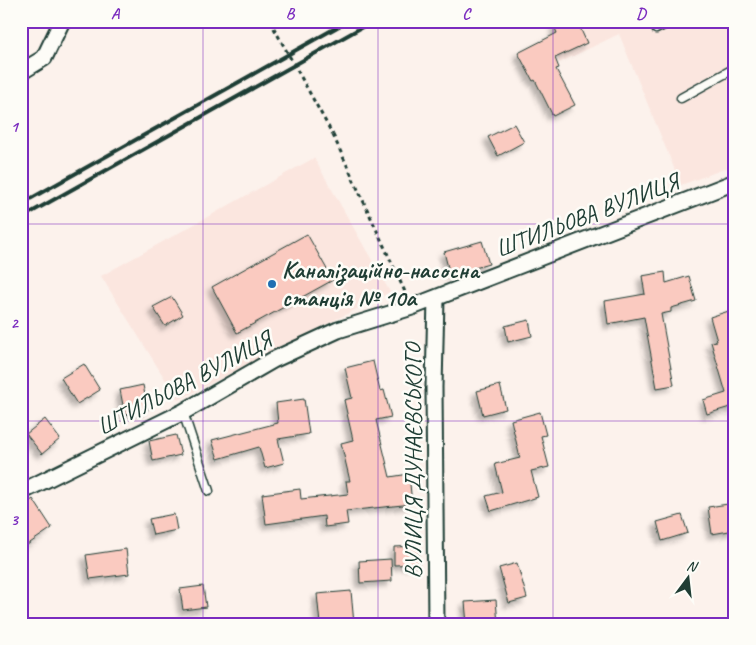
<svg xmlns="http://www.w3.org/2000/svg" width="756" height="645" font-family="Caveat,sans-serif">
<style>
.built{fill:#fbe6df}
.building{fill:#facac0;stroke:#1f3d34;filter:url(#shadow)}
.lines{fill:none;stroke-linecap:round;stroke-linejoin:round}
.service-casing{stroke:#1f3d34;stroke-width:11}
.minor-casing{stroke:#1f3d34;stroke-width:19}
.path{stroke:#1f3d34;stroke-width:3;stroke-dasharray:4 4;stroke-linecap:butt}
.service{stroke:#fdfcf7;stroke-width:8}
.minor{stroke:#fdfcf7;stroke-width:15}
.rail{stroke:#1f3d34;stroke-width:4}
.path-bridge{stroke:#1f3d34;stroke-width:3;stroke-dasharray:4 4;stroke-linecap:butt}
.grid{fill:none;stroke:#7b2cbf;stroke-width:1;stroke-opacity:0.55}
.poi-dot{fill:#1f6fb2;stroke:#fdfcf7;stroke-width:2}
.labels{text-anchor:middle;dominant-baseline:central;stroke-width:5;stroke-linejoin:round;paint-order:stroke}
.street-label{font-size:24px;fill:#1f3d34;stroke:#fdfcf7}
.poi-label{font-size:24px;font-weight:bold;fill:#1f3d34;stroke:#fdfcf7;text-anchor:start}
.neatline{fill:none;stroke:#7b2cbf;stroke-width:2}
.grid-label{font-size:16px;text-anchor:middle;font-weight:bold;fill:#7b2cbf}
</style>
<defs>
<filter id="shadow"><feDropShadow dx="-4.5" dy="4.5" stdDeviation="2.5" flood-color="#0004"/></filter>
</defs>
<rect width="100%" height="100%" fill="#fcf2ec"/>
<filter id="ink" filterUnits="userSpaceOnUse"><feTurbulence type="fractalNoise" baseFrequency=".02" numOctaves="2"/><feDisplacementMap in="SourceGraphic" scale="10" xChannelSelector="R" yChannelSelector="G"/><feConvolveMatrix kernelMatrix="1 2 1 2 8 2 1 2 1" color-interpolation-filters="sRGB"/></filter>
<g filter="url(#ink)">
<!-- built -->
<path class="built" d="M551,21H735V165L681,185L619,34L559,63Z
M314,158L390,292L178,400L101,276Z"/>
<!-- building -->
<path class="building" d="M563,21H577L587,43L555,58L559,68L556,69L575,105L553,116L535,80L533,81L518,53L557,33L554,26Z
M514,124L524,142L498,156L488,137Z
M307,234L333,280L237,333L212,287Z
M482,241L489,264L450,275L444,252Z
M665,272L666,283L689,276L696,301L671,308V312L661,314L674,385L657,388L644,317L608,324L605,301L645,294L642,276Z
M172,297L183,315L165,326L153,307Z
M735,309V409H731L730,407L707,414L703,400L726,393L711,342L717,341L710,317Z
M529,320L532,336L508,342L505,326Z
M373,361L380,391L384,390L391,417L376,420L390,477L409,474L412,504L346,511L348,524L325,527L324,516L266,524L262,494L300,489L301,499L348,494L346,481H350L341,443L353,440L344,400L352,398L345,368Z
M84,364L100,390L77,404L61,378Z
M143,385L148,410L125,415L120,390Z
M500,385L506,409L483,415L477,391Z
M304,399L309,434L278,439L284,463L265,468L259,447L218,459L212,440L278,423L276,403Z
M540,412L546,435L541,436L549,467L531,471L538,497L491,511L486,496L502,492L495,464L520,458L511,420Z
M45,419L60,439L42,454L26,434Z
M176,435L181,455L153,461L149,441Z
M33,499L52,528L21,549V507Z
M735,503V530L712,534L708,507Z
M174,514L177,530L153,535L149,519Z
M682,515L688,533L662,541L657,522Z
M419,546V564L394,565V547Z
M126,549L129,574L90,579L86,555Z
M391,559L392,581L360,583L359,561Z
M517,563L527,598L509,603L499,568Z
M203,586L206,607L183,610L180,589Z
M351,591L354,624H320L317,594Z
M496,600L498,624H467L465,602Z"/>
<g class="lines">
<defs>
<path id="service" d="M656,29L672,21
M681,98L735,68
M183,412L209,491"/>
<path id="minor" d="M21,72L44,58L62,21
M21,492L183,412L273,360L338,330L412,307L735,182
M436,624L434,387L436,298"/>
</defs>
<!-- service casing -->
<use href="#service" class="service-casing"/>
<!-- minor casing -->
<use href="#minor" class="minor-casing"/>
<!-- path -->
<path class="path" d="M333,135L406,294"/>
<!-- service -->
<use href="#service" class="service"/>
<!-- minor -->
<use href="#minor" class="minor"/>
<!-- rail -->
<path class="rail" d="M21,204L348,21
M21,218L373,21"/>
<!-- path-bridge -->
<path class="path-bridge" d="M270,21L333,135"/>
</g>
</g>
<!-- grid -->
<path class="grid" d="M203,21V624M378,21V624M553,21V624M21,224H735M21,421H735"/>
<!-- markers -->
<circle class="poi-dot" cx="272" cy="284" r="5"/>
<g class="labels">
<!-- street labels -->
<g class="street-label">
<text transform="translate(587 215) rotate(-21)">ШТИЛЬОВА ВУЛИЦЯ</text>
<text transform="translate(184 383) rotate(-28)">ШТИЛЬОВА ВУЛИЦЯ</text>
<text transform="translate(413 461) rotate(-90)">ВУЛИЦЯ ДУНАЄВСЬКОГО</text>
</g>
<!-- poi labels -->
<g class="poi-label">
<text x="282" y="270">Каналізаційно-насосна<tspan x="282" dy="28">станція № 10а</tspan></text>
</g>
</g>
<!-- margin -->
<rect width="756" height="645" fill="none" stroke="#fdfcf7" stroke-width="55"/>
<!-- north arrow -->
<g transform="translate(688 578) rotate(15)" stroke="#fdfcf7" stroke-width="4" paint-order="stroke">
<path d="M0-4L9 19L0 12L-9 19Z" fill="#1f3d34"/>
<text y="-8" font-size="14" font-weight="bold" text-anchor="middle" fill="#1f3d34">N</text>
</g>
<rect x="28" y="28" width="700" height="590" class="neatline"/>
<g class="grid-label">
<text x="115" y="19">A</text>
<text x="290" y="19">B</text>
<text x="466" y="19">C</text>
<text x="641" y="19">D</text>
<text x="14" y="132">1</text>
<text x="14" y="328">2</text>
<text x="14" y="525">3</text>
</g>
</svg>
